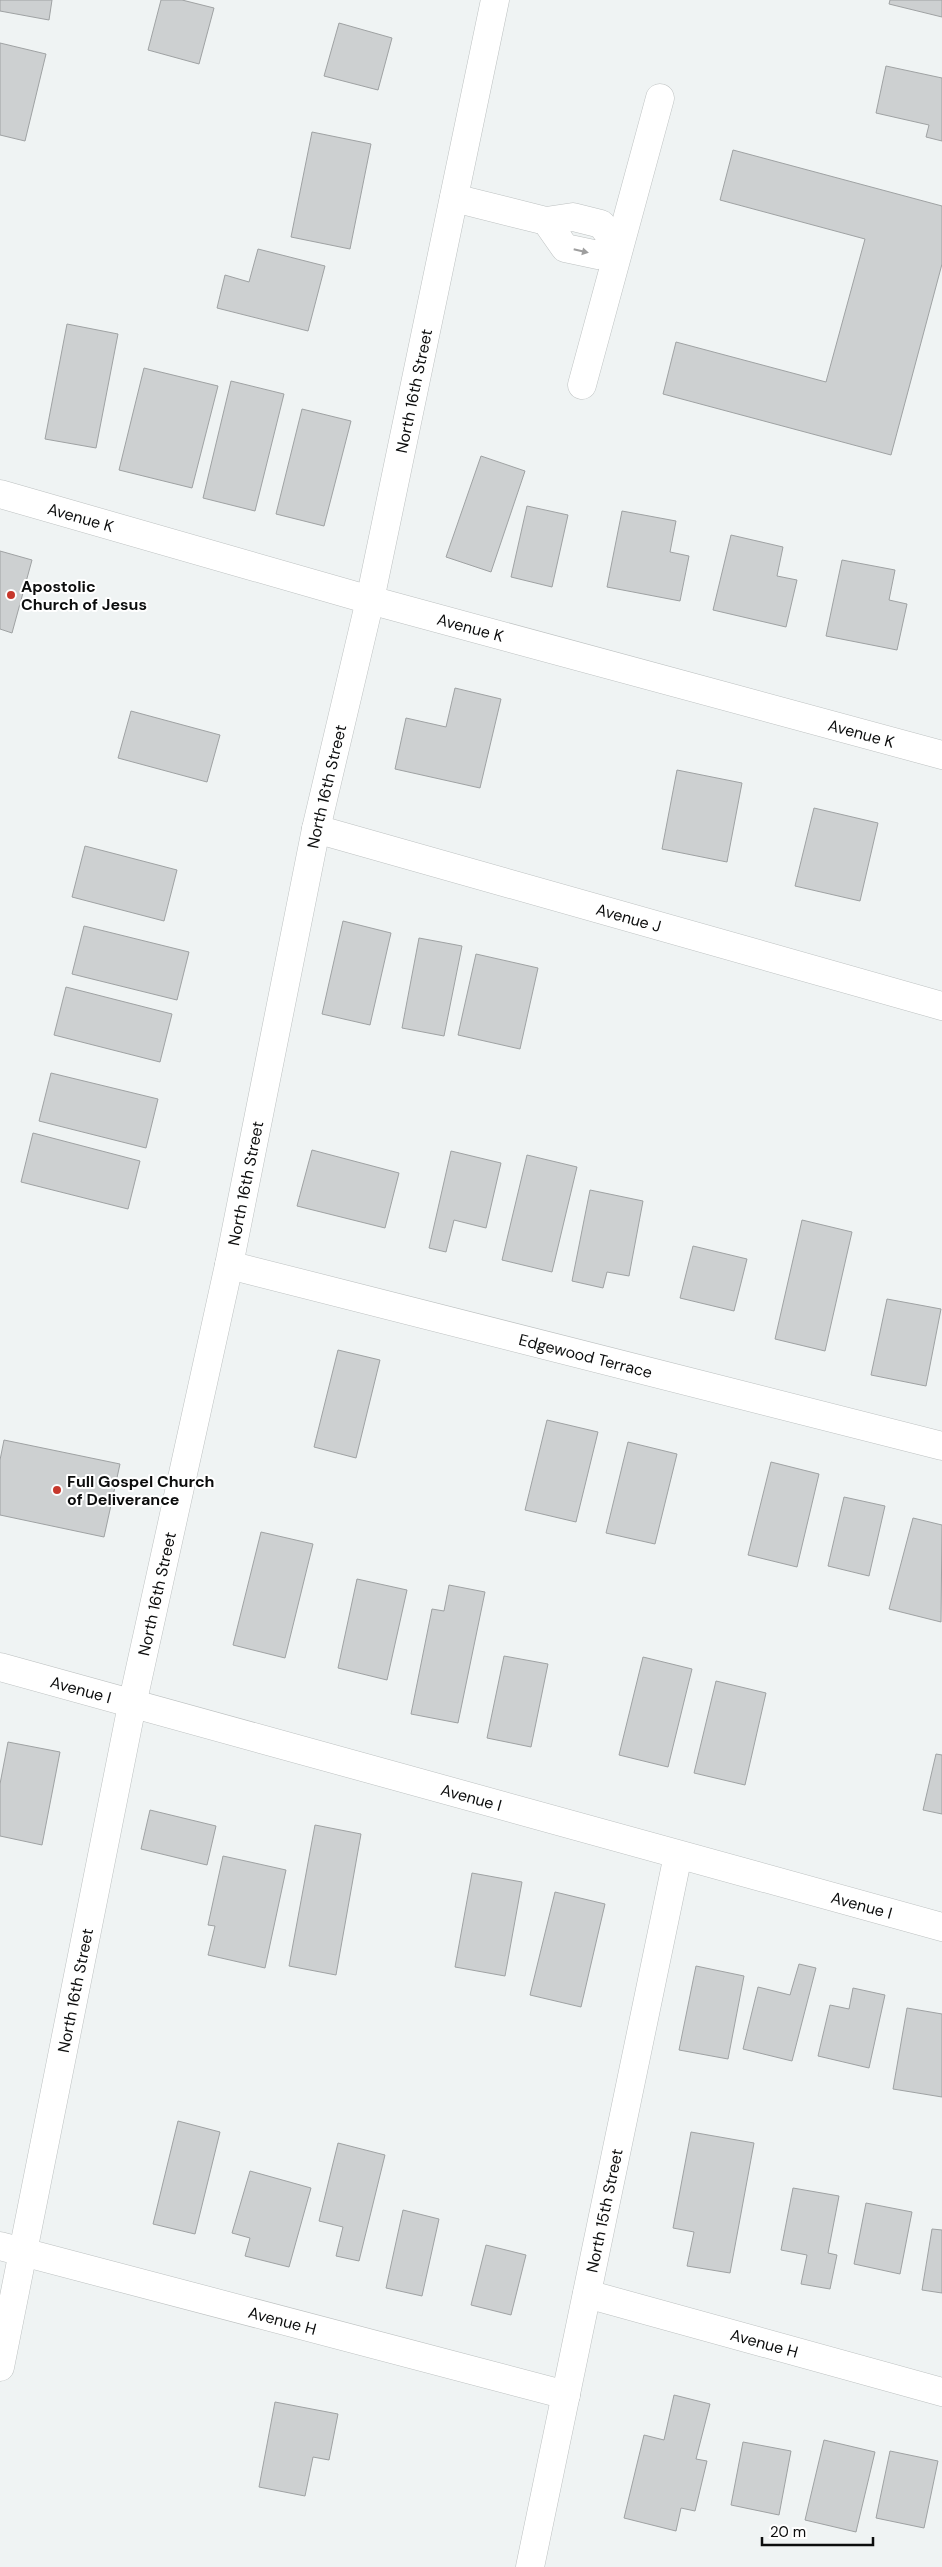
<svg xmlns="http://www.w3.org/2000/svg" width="942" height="2567" font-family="'DM Sans',sans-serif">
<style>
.building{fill:#cdd0d1;stroke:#9fa2a3}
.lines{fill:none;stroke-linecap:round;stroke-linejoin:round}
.minor-casing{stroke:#bdc1c1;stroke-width:29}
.minor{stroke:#fff;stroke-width:28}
.oneway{fill:#9e9e9e}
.poi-dot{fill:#c6382d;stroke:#fff;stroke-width:2}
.labels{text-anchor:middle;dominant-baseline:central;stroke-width:4;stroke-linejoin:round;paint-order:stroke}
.street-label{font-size:16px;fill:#0c0d0d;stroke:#fff}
.poi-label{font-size:16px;font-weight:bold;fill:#0c0d0d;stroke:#fff;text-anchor:start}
</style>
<rect width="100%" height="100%" fill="#eff3f3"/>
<!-- building -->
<path class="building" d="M0,0H52L49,20L0,11Z
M161,0H182L214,8L199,64L148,50Z
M890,0H942V17L889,4Z
M339,23L392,38L378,90L324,76Z
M0,43L46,54L25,141L0,135Z
M886,66L942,78V141L926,137L929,125L876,113Z
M312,132L371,144L350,249L291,237Z
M733,150L942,206V264L891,455L663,394L676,342L826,382L865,239L720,200Z
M258,249L325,266L308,331L217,308L225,275L249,282Z
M67,324L118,334L96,448L45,439Z
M144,368L218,386L192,488L119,470Z
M231,381L284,394L255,511L203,498Z
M302,409L351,421L324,526L276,514Z
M481,456L525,471L491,572L446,557Z
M527,506L568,515L552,587L511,577Z
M622,511L676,521L670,552L689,556L680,601L607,587Z
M731,535L783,547L777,576L797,580L786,627L713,610Z
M0,551L32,560L12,633L0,629Z
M842,560L895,570L889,600L907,604L897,650L826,636Z
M455,688L501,699L480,788L395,769L406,718L446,727Z
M131,711L220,735L207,782L118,758Z
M677,770L742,783L727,862L662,849Z
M814,808L878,823L860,901L795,886Z
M85,846L177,870L164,921L72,897Z
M343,921L391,933L370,1025L322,1014Z
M84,926L189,952L177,1000L72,974Z
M419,938L462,946L444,1036L402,1028Z
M476,954L538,968L520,1049L458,1035Z
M66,987L172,1014L160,1062L54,1035Z
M51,1073L158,1099L146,1148L39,1121Z
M33,1133L140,1161L128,1209L21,1182Z
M312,1150L399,1173L385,1228L297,1206Z
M451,1151L501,1163L486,1228L454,1220L446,1252L429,1248Z
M527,1155L577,1167L552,1272L502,1260Z
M590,1190L643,1201L629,1276L607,1272L603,1288L572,1281Z
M802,1220L852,1232L825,1351L775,1339Z
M693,1246L747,1259L734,1311L680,1298Z
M887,1299L941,1309L926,1386L871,1375Z
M338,1350L380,1360L356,1458L314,1447Z
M547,1420L598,1432L576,1522L525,1510Z
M4,1440L120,1464L104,1537L0,1515V1460Z
M628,1442L677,1454L655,1544L606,1533Z
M771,1462L819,1474L797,1567L748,1555Z
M844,1497L885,1506L869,1576L828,1566Z
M913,1518L942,1525L941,1622L889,1609Z
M261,1532L313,1544L285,1658L233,1645Z
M357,1579L407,1590L387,1680L338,1668Z
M449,1585L485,1592L458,1723L411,1714L432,1609L444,1611Z
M504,1656L548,1664L531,1747L487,1738Z
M643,1657L692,1669L668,1767L619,1755Z
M716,1681L766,1693L745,1785L694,1773Z
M8,1742L60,1752L42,1845L0,1836V1784Z
M936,1754L942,1755V1814L923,1810Z
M150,1810L216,1826L207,1865L141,1849Z
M315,1825L361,1834L336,1975L289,1966Z
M223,1856L286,1870L265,1968L208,1955L215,1926L208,1925Z
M472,1873L522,1882L505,1976L455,1967Z
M555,1892L605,1904L581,2007L530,1995Z
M799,1964L816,1968L792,2061L743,2049L758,1987L790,1995Z
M696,1966L744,1976L728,2059L679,2050Z
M853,1988L885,1995L869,2068L818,2056L830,2005L849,2009Z
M907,2008L942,2014V2097L893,2089Z
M178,2121L220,2132L195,2234L153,2224Z
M691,2132L754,2143L730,2273L687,2266L694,2232L673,2228Z
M338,2143L385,2155L359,2261L336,2256L343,2227L319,2221Z
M250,2171L311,2188L289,2267L245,2256L250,2238L232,2233Z
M793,2188L839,2196L828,2253L837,2255L830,2289L801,2284L807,2255L781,2250Z
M866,2203L912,2212L900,2274L854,2264Z
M403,2210L439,2219L422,2296L386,2288Z
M932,2229L942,2230V2293L922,2290Z
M486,2245L526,2255L511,2315L471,2305Z
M674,2395L710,2404L696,2459L707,2461L695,2511L681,2508L676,2531L624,2518L644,2435L664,2440Z
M275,2402L338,2414L329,2460L313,2457L305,2496L259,2487Z
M824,2440L875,2452L856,2532L805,2520Z
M743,2442L791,2451L779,2515L731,2505Z
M890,2451L938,2461L924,2528L876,2518Z"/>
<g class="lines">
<defs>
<g id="minor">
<path d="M454,198L546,221L573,217L601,224L619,247L598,255L565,248L546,221"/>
<path d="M582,385L660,98"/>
<path id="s1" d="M0,494L370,600L942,755"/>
<path id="s2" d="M316,829L942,1006"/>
<path id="s3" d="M229,1265L942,1446"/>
<path id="s4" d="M0,1667L942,1927"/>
<path id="s5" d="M0,2246L566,2395"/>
<path id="s6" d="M587,2294L942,2392"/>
<path id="s7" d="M0,2367L132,1705L229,1265L316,829L370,600L495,0"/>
<path id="s8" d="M530,2567L678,1855"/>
</g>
</defs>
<!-- minor casing -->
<use href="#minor" class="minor-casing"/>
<!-- minor -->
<use href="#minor" class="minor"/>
</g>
<!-- one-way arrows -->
<defs><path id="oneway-solid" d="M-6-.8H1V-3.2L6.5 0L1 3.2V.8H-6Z" transform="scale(1.25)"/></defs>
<use class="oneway" href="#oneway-solid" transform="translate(581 251) rotate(13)"/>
<!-- markers -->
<g class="poi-dot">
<circle cx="11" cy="595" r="5"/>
<circle cx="57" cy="1490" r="5"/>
</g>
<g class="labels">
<!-- street labels -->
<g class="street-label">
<text stroke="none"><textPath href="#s7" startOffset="2019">North 16th Street</textPath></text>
<text stroke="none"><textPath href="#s1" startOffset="84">Avenue K</textPath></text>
<text stroke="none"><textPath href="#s1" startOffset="489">Avenue K</textPath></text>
<text stroke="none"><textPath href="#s1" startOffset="894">Avenue K</textPath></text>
<text stroke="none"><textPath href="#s7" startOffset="1614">North 16th Street</textPath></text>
<text stroke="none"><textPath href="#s2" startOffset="325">Avenue J</textPath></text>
<text stroke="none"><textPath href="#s7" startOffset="1209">North 16th Street</textPath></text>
<text stroke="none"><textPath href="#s3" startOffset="368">Edgewood Terrace</textPath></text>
<text stroke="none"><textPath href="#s7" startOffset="789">North 16th Street</textPath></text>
<text stroke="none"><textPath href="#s4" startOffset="84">Avenue I</textPath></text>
<text stroke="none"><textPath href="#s4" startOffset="489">Avenue I</textPath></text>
<text stroke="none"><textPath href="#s4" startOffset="894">Avenue I</textPath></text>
<text stroke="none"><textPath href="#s7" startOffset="384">North 16th Street</textPath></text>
<text stroke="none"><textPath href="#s8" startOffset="364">North 15th Street</textPath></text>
<text stroke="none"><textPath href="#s5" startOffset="292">Avenue H</textPath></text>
<text stroke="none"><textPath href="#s6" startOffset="184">Avenue H</textPath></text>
</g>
<!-- poi labels -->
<g class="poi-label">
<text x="21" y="586">Apostolic<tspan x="21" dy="18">Church of Jesus</tspan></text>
<text x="67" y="1481">Full Gospel Church<tspan x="67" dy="18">of Deliverance</tspan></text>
</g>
</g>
<!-- scale -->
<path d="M762 2537v8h111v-8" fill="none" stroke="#0c0d0d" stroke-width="2.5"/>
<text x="770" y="2537" font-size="15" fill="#0c0d0d" stroke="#ffffff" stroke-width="4" paint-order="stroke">20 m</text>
</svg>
